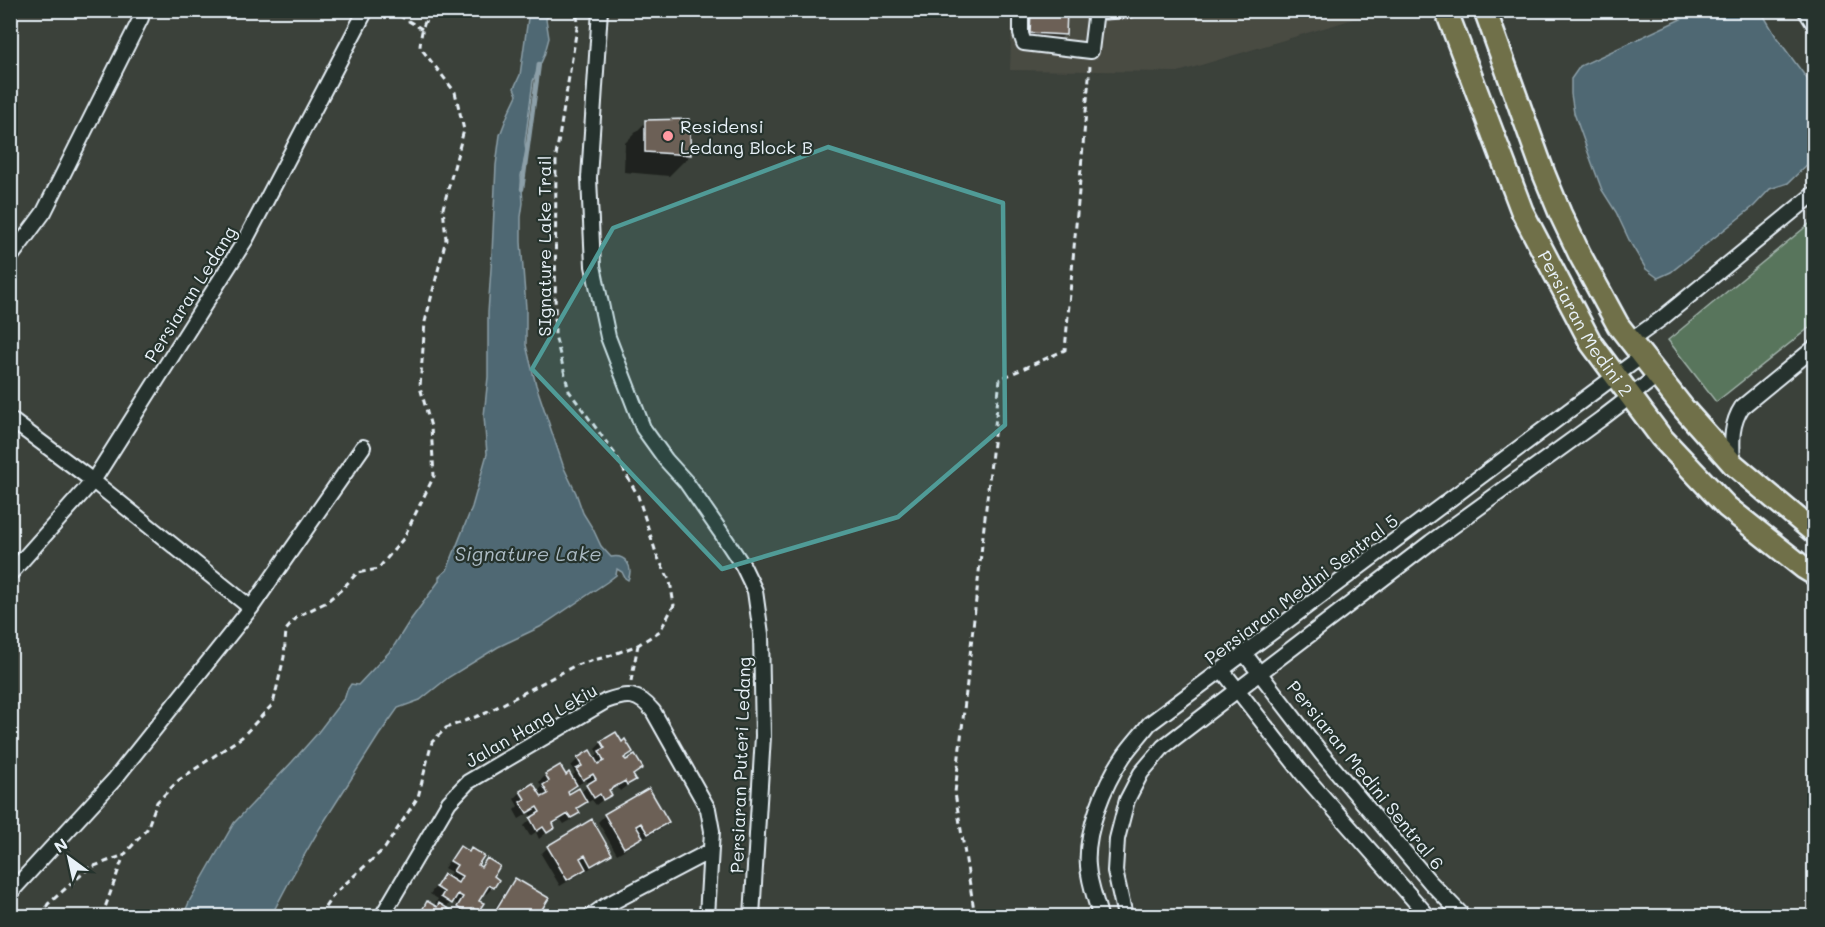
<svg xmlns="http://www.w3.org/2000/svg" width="1825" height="927" font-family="Mali,sans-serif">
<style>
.built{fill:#4a4b43}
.green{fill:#59745b;stroke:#a0b2aa;stroke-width:1.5}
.water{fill:#4f6873;stroke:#8c9fa8;stroke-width:1.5}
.shadow{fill:#0007;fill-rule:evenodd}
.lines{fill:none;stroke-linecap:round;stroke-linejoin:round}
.stream{stroke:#8c9fa8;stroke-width:4.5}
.building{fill:#6c6157;stroke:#e8f1f8;stroke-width:1.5}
.street-casing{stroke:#e8f1f8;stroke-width:18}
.primary-casing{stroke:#e8f1f8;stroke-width:26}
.path{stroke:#e8f1f8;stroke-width:3;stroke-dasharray:6 4.5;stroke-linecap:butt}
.street{stroke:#26332d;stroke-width:14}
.primary{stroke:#6f704a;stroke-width:21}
.marked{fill:#509b97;fill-opacity:0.2;stroke:#509b97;stroke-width:4.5;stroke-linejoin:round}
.poi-dot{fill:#ff9aa2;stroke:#26332d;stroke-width:2}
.labels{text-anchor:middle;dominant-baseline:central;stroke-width:4.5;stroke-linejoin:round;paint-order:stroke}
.poi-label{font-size:18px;fill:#e8f1f8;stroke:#26332d;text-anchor:start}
.street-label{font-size:18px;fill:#e8f1f8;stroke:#26332d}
.water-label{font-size:20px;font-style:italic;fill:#abbac3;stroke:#26332d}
</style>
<rect width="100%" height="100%" fill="#3b413a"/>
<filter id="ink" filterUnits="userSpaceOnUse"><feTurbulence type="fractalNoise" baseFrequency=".0167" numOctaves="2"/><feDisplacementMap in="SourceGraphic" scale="12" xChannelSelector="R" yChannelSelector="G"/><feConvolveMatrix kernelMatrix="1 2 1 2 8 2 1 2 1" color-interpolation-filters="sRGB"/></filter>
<g filter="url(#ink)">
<!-- built -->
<path class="built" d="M1012,11H1380L1178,72L1010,70Z"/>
<!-- green -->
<path class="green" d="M1814,220V324L1716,402L1668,340Z"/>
<!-- water -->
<path class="water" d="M529,11H553L546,19L549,38L544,56L533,81L525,142L526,152L521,176L523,203L521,217V242L526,308V345L536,385L564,468L576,493L583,513L593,529L601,546L611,557C625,554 634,566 628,580L625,578L622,572L617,569L616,575L607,582L540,627L498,647L449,677L420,700L398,708L379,735L320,828L290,880L271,916H183L190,900L234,823L292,762L316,735L345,697L347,690L351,684L358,685L392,649L409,622L439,581V577L447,570L472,507L487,454L484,416L488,377V313L492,254L496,165L500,135L508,114L517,95L514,88L520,75Z
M1698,11H1761L1777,38L1814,88V158L1788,183L1770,189L1754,206L1671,272L1658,278L1646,269L1631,244L1616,212L1602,190L1589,155L1574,113L1571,94V79L1580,66Z"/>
<!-- shadow -->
<path class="shadow" d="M1025,10H1066L1065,34L1058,41L1023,39Z
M646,122L690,155L669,176L624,172L625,143Z
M602,742L621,744L631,752L623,760L641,768L632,776L634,780L620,791L617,787L608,792L610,794L596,805L592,800L586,803L585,801L576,809L578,813L571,820L564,824L561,820L552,825L553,827L539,839L536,832L530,836L524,826L532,818L529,813L519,819L514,810L518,806L514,799L521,792H537L542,787L539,782L546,775L570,778L575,773L571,766L578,759L589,752L594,759L598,754L595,749ZM586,780L589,785L580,793L568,796L567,793L575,785L576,786Z
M605,815L667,822L660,829L640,840L639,838L634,844L617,854L598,822Z
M548,847L610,853L603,860L584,872L583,870L577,876L560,886L541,854Z
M460,848L479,868L487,860L492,877L493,887L486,894L483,892L477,901V911L472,916L466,915L465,916H453L449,913L447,916H417L427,903L433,907L438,899L430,894L444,875L448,878L451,872L444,868L453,855ZM452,901L457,904L452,913L445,909Z
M515,880L547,898L536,916H490L508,887Z"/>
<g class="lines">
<!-- stream -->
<path class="stream" d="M522,189L539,64"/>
</g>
<!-- building -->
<path class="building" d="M1031,10H1067L1066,35L1030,33Z
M689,119L691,155L645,152V120Z
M616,732L622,742L625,739L633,752L624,758L626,760L635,755L643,768L633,775L636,780L627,785L625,781L609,790L612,795L603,800L600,794L594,798L586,785L596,779L593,774L583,780L576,769L582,766L577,758L590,750L598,764L604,761L599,751L605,748L601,741Z
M560,765L566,775L569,772L577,785L568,791L569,794L579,788L587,802L577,808L580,813L571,818L568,814L553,823L555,828L547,833L543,827L537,831L530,818L540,812L537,807L527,813L520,802L525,799L520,791L533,783L542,797L548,794L543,785L549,781L545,774Z
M649,788L669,822L648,834L641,823L636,826L643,837L624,848L604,814Z
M592,819L612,854L591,866L585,855L580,858L586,869L567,880L547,846Z
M460,846L469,852L471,848L484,856L478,865L481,867L487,858L500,866L494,876L499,880L494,888L489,885L479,901L484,903L478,912L473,908L469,915L457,907L463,897L458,894L452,904L441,897L444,892L436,887L444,874L458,883L462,876L453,871L457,865L450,861Z
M515,878L549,898L538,916H532L526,913L523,916H492Z
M427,901L437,907L439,903L452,911L448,916H419Z"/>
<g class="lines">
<defs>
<path id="street" d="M600,10L589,178L593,266L608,337L643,428L666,460L686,482L720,531L743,566L755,591L761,634L763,736L752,916
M1021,10V34L1024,43L1091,51L1096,10
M1805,10L1814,24
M1096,12L1129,10
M10,258L44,212L141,18
M1630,341L1661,319L1814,194
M10,419L93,481L251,608
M1733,464C1732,443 1730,425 1742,407L1814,348
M10,574L93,481L246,239L366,10
M1244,653L1322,754L1430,882L1463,916
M1222,670L1302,773L1428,916
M10,893L114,780L251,608L363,447
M382,916L449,802L468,782L606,701C628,693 638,693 653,711L708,809L712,831L707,916
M591,916L605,906L710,851
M1100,916C1096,900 1089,883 1088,866C1085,832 1104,785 1123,757C1131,745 1141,735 1149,724L1642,356
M1125,916L1115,871L1117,839L1127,800L1141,773L1163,747L1431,542L1601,419L1657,376"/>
<g id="primary">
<path id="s1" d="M1446,10L1522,211L1591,343L1661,437L1727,507L1804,568L1814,574"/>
<path d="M1485,10L1544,174L1560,213L1580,255L1618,325L1684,409L1733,464L1814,532"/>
</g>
</defs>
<!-- street casing -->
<use href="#street" class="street-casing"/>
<!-- primary casing -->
<use href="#primary" class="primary-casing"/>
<!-- path -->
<path class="path" d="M390,10L422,29
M631,681L638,645
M41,916L48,904L89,868L124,855
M102,916L124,855L147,829L157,802L179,780L242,737L273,704L284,657L286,630L298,616L325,603L342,589L357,573L378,569L403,539L434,476L431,427L420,387L425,322L446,239L443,208L464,130L455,92L420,47C421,34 423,17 435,10
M319,916L334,894L385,848L418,797L432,742L446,728L486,713L576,665L609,656L638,645L660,631L674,605L670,581L657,556L638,496L615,454L569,391L555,335L556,156L578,22L576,12L574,10
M975,916L955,793L1000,379L1065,350L1090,66"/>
<!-- street -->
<use href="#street" class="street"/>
<!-- primary -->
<use href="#primary" class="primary"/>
</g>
</g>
<!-- marked area -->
<path class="marked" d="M828,147L1003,203L1005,425L898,517L722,569L532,369L613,228Z"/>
<!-- markers -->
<circle class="poi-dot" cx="668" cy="136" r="6"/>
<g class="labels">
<!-- poi labels -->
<g class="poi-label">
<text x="680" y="126">Residensi<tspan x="680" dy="21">Ledang Block B</tspan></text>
</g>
<!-- street labels -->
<g class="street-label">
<text transform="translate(544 246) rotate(-90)">SIgnature Lake Trail</text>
<text transform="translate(190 294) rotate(-58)">Persiaran Ledang</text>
<text stroke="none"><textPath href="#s1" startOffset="344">Persiaran Medini 2</textPath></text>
<text transform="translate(1301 589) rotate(-37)">Persiaran Medini Sentral 5</text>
<text transform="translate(531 725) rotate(-30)">Jalan Hang Lekiu</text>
<text transform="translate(740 765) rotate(-88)">Persiaran Puteri Ledang</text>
<text transform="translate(1366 775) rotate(51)">Persiaran Medini Sentral 6</text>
</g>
<!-- water labels -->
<g class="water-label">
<text x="528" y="553">Signature Lake</text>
</g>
</g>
<!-- margin -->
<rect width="1825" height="927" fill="none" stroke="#26332d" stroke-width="36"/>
<rect x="18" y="18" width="1789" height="891" fill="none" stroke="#e8f1f8" stroke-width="2" filter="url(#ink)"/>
<!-- north arrow -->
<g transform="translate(69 858) rotate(327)" stroke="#26332d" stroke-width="4.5" paint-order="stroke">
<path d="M0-4.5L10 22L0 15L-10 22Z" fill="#e8f1f8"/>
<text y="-9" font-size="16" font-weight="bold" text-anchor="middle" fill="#e8f1f8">N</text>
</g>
</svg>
